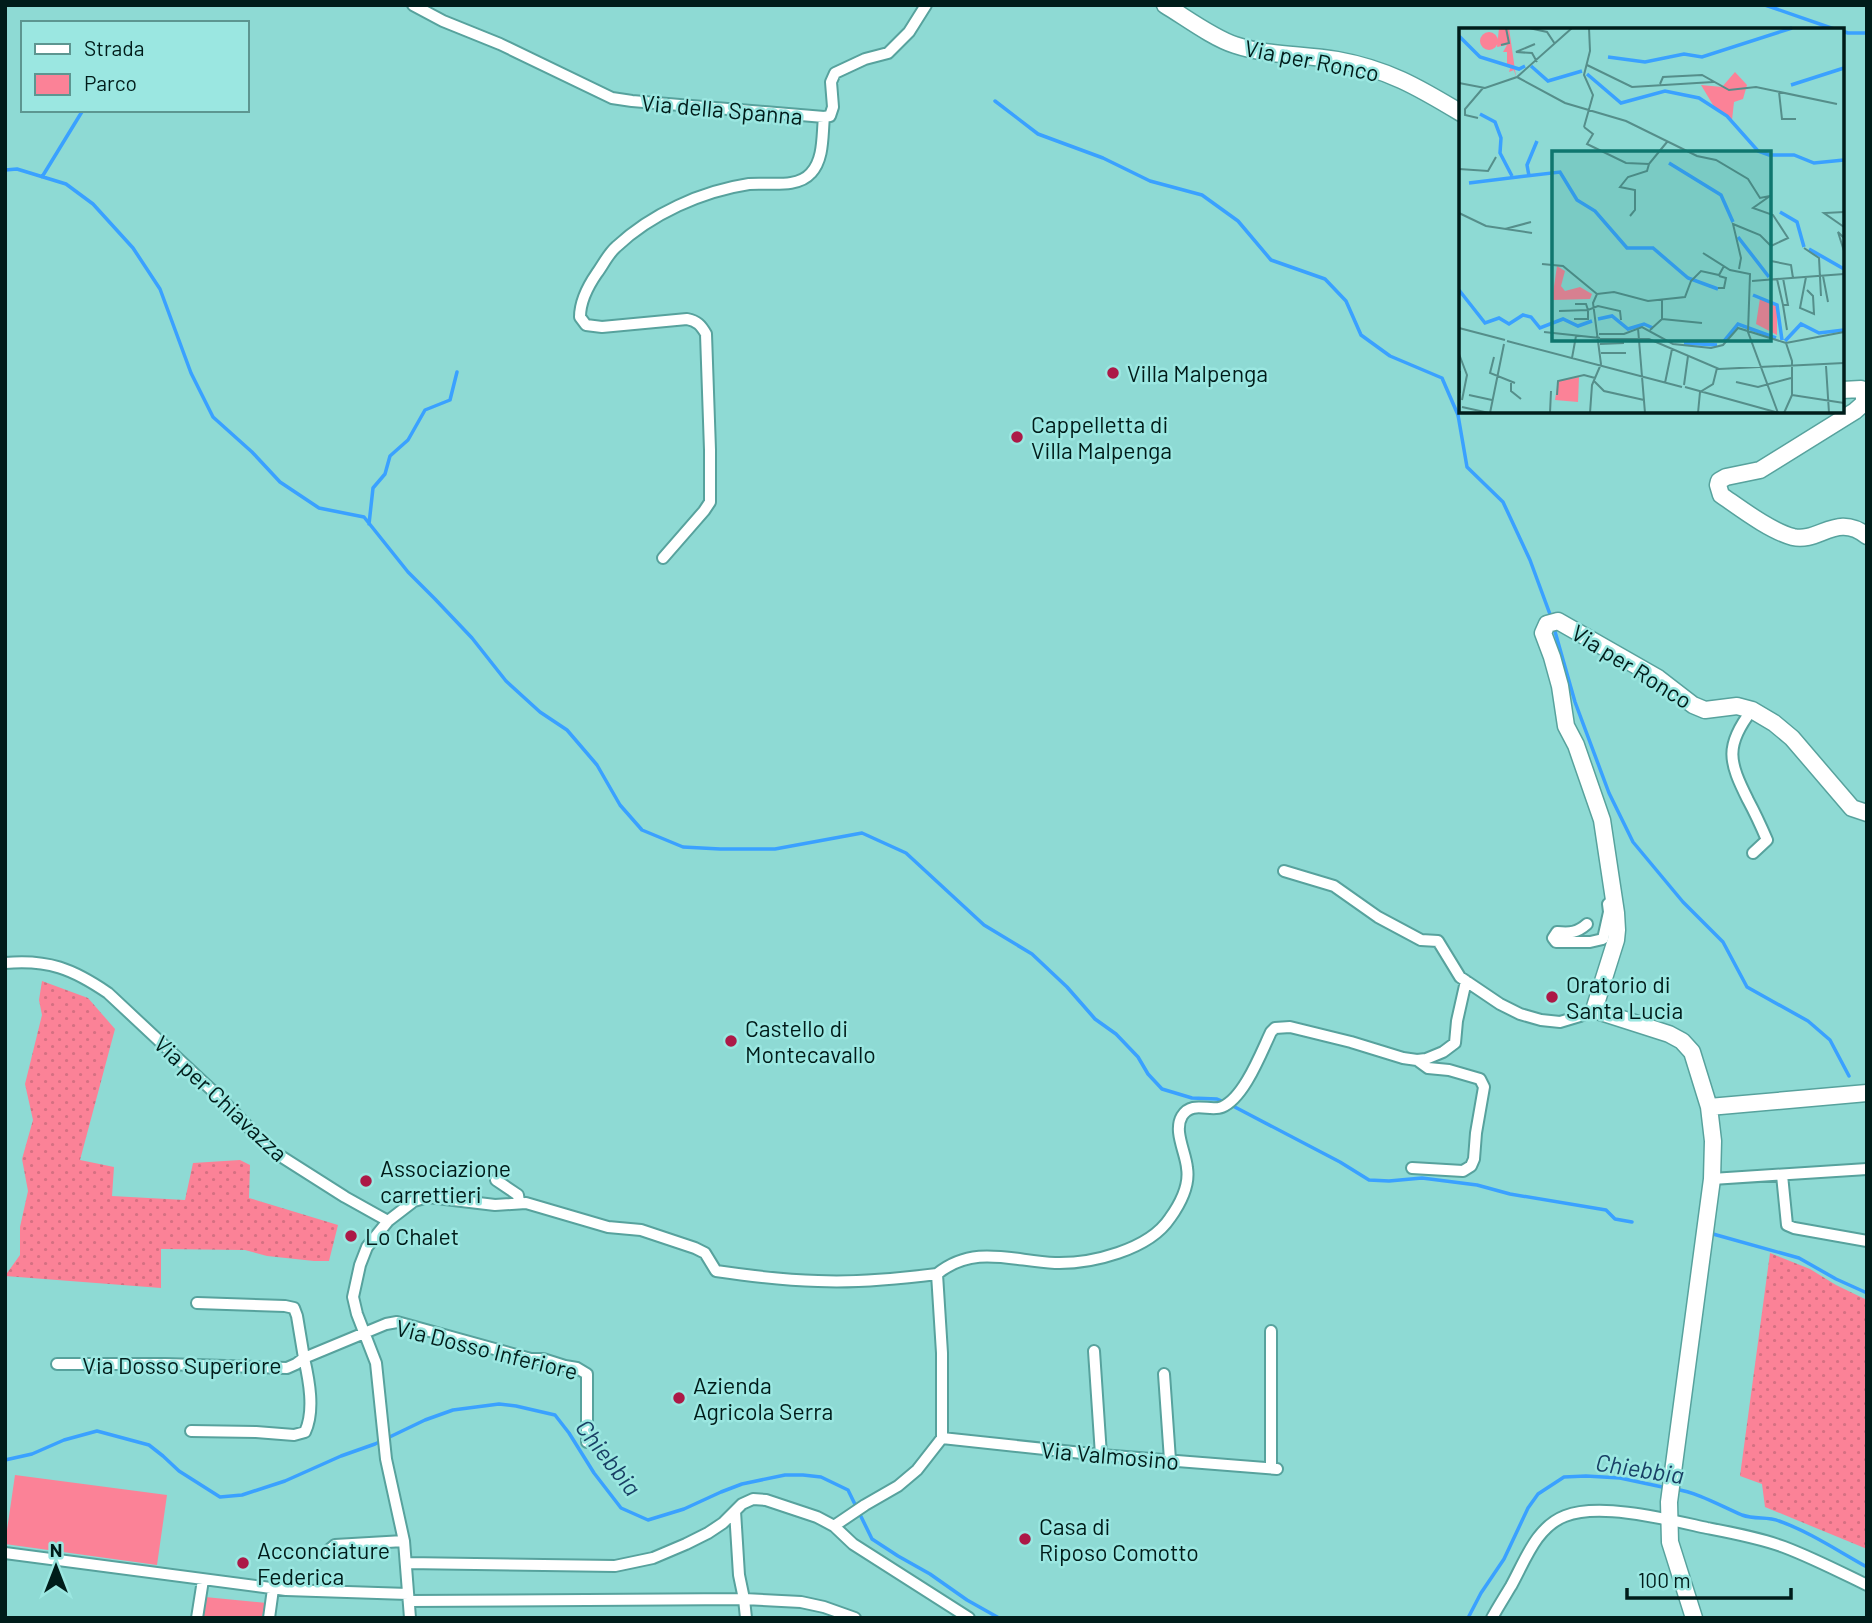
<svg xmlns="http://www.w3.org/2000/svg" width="1872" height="1623" font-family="Barlow,sans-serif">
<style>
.grass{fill:url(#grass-dots)}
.green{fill:#fb8297}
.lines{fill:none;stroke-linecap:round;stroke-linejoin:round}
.stream{stroke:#3aa1ff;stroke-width:3.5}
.street-casing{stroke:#57a29d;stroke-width:14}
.secondary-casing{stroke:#57a29d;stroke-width:19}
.street{stroke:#fff;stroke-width:10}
.secondary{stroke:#fff;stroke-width:16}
.poi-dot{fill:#ac1947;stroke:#9be7e1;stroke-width:2.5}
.labels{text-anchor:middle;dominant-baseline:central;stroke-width:5;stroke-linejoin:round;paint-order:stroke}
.street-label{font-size:23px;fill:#001c1a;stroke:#9be7e1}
.poi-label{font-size:23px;fill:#001c1a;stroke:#9be7e1;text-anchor:start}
.water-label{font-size:24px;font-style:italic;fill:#194065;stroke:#9be7e1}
.inset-river{fill:none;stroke:#3aa1ff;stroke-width:3.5}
.inset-road{fill:none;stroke:#558e8a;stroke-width:2}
.view{fill:#0f766e;fill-opacity:0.15;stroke:#0f766e;stroke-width:3.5}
.inset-edge{fill:none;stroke:#001c1a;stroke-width:3.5}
</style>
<defs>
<pattern id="grass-dots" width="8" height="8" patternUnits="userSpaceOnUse" patternTransform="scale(1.75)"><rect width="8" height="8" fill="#fb8297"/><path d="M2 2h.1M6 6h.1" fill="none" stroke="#d57082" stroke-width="1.8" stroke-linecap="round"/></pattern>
</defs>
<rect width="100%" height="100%" fill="#8edad4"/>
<!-- grass -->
<path class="grass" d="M42,981L88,998L115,1029L80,1160L114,1167L112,1196L185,1200L193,1163L240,1160L250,1165L249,1198L338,1225L329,1261H314L267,1256L245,1250L161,1249V1288L5,1276L20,1255V1227L28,1191L22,1159L33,1120L25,1084L42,1015L39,1000Z
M1770,1253L1810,1269L1836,1285L1867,1300V1549L1765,1507L1762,1484L1740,1476Z"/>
<!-- green -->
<path class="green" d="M15,1475L167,1495L157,1565L5,1544Z
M205,1597L267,1603L261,1618H202Z"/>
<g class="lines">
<!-- stream -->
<path class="stream" d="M1765,5L1837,30
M1842,31L1848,33H1867
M995,101L1038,134L1103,158L1150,181L1202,195L1238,221L1271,260L1325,279L1346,301L1361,335L1390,356L1442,378L1458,415L1467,467L1503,502L1530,560L1551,617
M5,170L17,169L66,184L93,204L133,248L160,289L191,373L213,417L252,452L280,482L319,508L364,517L408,572L435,599L472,638L506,681L540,712L567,730L597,765L620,805L642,830L683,847L720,849H775L862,833L906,853L984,925L1032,954L1067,987L1095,1019L1116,1034L1138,1057L1148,1074L1162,1089L1192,1098L1217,1099L1224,1102
M42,177L83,110
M369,524L373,488L385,474L390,456L408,440L425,410L450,400L457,372
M1554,628L1575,702L1609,793L1633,842L1683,902L1723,942L1747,987L1808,1021L1830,1040L1849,1076
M1231,1105L1340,1162L1369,1180L1389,1181L1422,1178L1477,1185L1510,1194L1606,1210L1615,1219L1632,1222
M1713,1234L1799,1258L1836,1279L1867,1293
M5,1460L32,1454L64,1440L97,1431L149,1445L163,1456L179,1471L220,1497L242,1495L285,1481L341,1456L375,1444L425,1420L453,1410L499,1404L516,1406L555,1415L569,1433L594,1473L621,1508L648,1520L684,1509L721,1492L742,1484L785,1475H803L821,1477L848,1490L872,1539L898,1556L930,1574L967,1600L999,1618
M1675,1489C1699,1493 1719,1505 1742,1515C1756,1520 1767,1516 1779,1521C1810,1532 1838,1551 1867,1567
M1468,1618L1481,1593L1504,1559L1528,1508L1538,1494L1564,1477L1586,1476L1620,1478L1667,1488"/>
<defs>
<path id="street" d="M413,5L443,21L500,44L612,98L632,101L824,117L830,116L833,107L831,82L835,73L865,59L888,53L909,32L926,5
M663,558L704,511L710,502V450L706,334C701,325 697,321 687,319L602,327L586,325L580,317C580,301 588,286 597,273C603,265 608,254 616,247C651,214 702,191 749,184C768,182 797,189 811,173C824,159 822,136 824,117
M1752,710C1724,746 1729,762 1748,800C1755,813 1761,826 1767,840L1753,853
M1284,871L1334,886L1378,917L1421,940L1438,941L1460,977L1500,1004L1520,1014L1541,1020L1560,1022L1580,1016L1594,1010
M1587,924C1577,933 1570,933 1557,932L1553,938L1556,942H1590L1603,939L1609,912L1608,904
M5,963C48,959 73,969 108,993L216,1094L271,1150L345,1197L388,1221
M1412,1168L1463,1171L1471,1166L1474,1159L1476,1133L1484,1087L1480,1079L1449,1070L1428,1068L1417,1060
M1782,1175L1787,1225L1794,1228L1867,1241
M1712,1179L1867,1169
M496,1180L518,1195L519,1202
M937,1274C974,1244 1012,1261 1055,1263C1091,1264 1149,1250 1170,1218C1180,1204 1190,1186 1187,1168C1186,1153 1173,1131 1182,1116C1192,1100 1210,1112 1222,1107C1244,1098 1261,1053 1271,1032L1275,1028L1290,1027L1351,1042L1403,1058L1417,1060L1426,1059L1443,1052L1455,1043L1457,1021L1466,981
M197,1303L285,1306L294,1308L297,1316L304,1358L386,1324L397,1322L531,1359H543L565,1366L577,1368L587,1374V1442
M1094,1351L1101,1455
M57,1364H165L287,1368L296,1364L304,1358C309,1380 315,1411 305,1432L294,1435L256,1432L191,1431
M1164,1374L1170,1460
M942,1438L1101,1455L1277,1469
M1271,1468V1331
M735,1511L739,1575L744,1599L746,1618
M834,1526L865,1505L898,1486L917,1470L942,1438V1353L937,1274
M5,1553L286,1590L408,1594
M324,1554L335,1545L404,1541
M406,1563L615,1566L653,1558L686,1544L708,1533L723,1523L742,1504L753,1499L766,1500L817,1517L834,1526L853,1544L969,1618
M409,1601L744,1599L801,1602L824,1607L855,1618
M197,1618L203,1580
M269,1618L273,1589
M410,1618L404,1541L386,1459L376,1363L357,1314L353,1297L360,1265L367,1247L388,1221L414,1201L428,1197L495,1205L526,1203L608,1227L641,1230L695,1248L705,1253L716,1271C750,1276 784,1280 818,1281C858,1283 897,1279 937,1274
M1492,1618C1498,1607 1505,1596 1511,1586C1525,1561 1536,1527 1565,1516C1601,1502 1670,1520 1707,1528C1733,1533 1760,1538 1784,1547C1813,1558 1840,1572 1867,1585"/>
<path id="secondary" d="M1165,5C1185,17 1213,38 1235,45C1268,56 1303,54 1337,60C1387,69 1418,87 1461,113
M1842,390L1861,389L1864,393V403L1855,411L1760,470L1726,477L1719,481L1718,485L1721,495C1740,508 1770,531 1793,537C1819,543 1837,512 1867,536
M1709,1107L1867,1093
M1694,1618L1670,1542L1669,1502L1712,1179L1713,1141L1709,1107L1692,1052L1682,1041L1669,1034L1594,1010L1616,940L1617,930L1616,913L1602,820L1576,745L1566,726L1560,686L1552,657L1543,633L1547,624L1558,621L1658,678L1693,705L1705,710L1737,706L1752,710L1774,723L1792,738L1852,808L1867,813"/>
</defs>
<!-- street casing -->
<use href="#street" class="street-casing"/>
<!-- secondary casing -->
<use href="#secondary" class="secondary-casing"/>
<!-- street -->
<use href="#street" class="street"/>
<!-- secondary -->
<use href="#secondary" class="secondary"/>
</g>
<!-- markers -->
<g class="poi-dot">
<circle cx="1113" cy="373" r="7"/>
<circle cx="1017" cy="437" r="7"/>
<circle cx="1552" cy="997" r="7"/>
<circle cx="731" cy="1041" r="7"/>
<circle cx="366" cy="1181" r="7"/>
<circle cx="351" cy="1236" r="7"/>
<circle cx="679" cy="1398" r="7"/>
<circle cx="1025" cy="1539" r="7"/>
<circle cx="243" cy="1563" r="7"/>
</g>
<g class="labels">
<!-- street labels -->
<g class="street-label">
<text transform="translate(1312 60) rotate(11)">Via per Ronco</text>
<text transform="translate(722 109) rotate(5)">Via della Spanna</text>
<text transform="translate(1632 666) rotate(32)">Via per Ronco</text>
<text transform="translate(221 1098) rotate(43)">Via per Chiavazza</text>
<text transform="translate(487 1349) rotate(14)">Via Dosso Inferiore</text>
<text x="182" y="1365">Via Dosso Superiore</text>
<text transform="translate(1110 1455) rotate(5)">Via Valmosino</text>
</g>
<!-- poi labels -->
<g class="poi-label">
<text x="1127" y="373">Villa Malpenga</text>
<text x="1031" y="424">Cappelletta di<tspan x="1031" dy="26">Villa Malpenga</tspan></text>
<text x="1566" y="984">Oratorio di<tspan x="1566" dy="26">Santa Lucia</tspan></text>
<text x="745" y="1028">Castello di<tspan x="745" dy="26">Montecavallo</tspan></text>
<text x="380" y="1168">Associazione<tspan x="380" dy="26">carrettieri</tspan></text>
<text x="365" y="1236">Lo Chalet</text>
<text x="693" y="1385">Azienda<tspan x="693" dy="26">Agricola Serra</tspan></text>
<text x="1039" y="1526">Casa di<tspan x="1039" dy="26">Riposo Comotto</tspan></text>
<text x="257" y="1550">Acconciature<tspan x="257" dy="26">Federica</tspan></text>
</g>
<!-- water labels -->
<g class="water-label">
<text transform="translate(609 1457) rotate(52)">Chiebbia</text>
<text transform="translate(1640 1468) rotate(9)">Chiebbia</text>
</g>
</g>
<!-- overview -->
<g transform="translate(1459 28)">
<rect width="385" height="385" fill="#8edad4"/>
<path d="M98,238L106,243L102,258L106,263L121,259L133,266L131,271L93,272ZM301,270L318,278V307L297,296ZM120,349L119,374L96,372L99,353Z" fill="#fb8297"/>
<path d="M40,0H50L57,49L55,42L50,44L52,37L48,36V24H44L48,17L38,19ZM21 13a9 9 0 1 1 18 0a9 9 0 1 1-18 0ZM276,44L288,57L284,71L275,74L273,92L257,82L242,57L263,59Z" fill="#fb8297"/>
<path class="inset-river" d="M0,8L21,29L60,41L66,38M149,29L186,34L225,26L243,29L333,0M72,38L89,53L123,43M128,46L162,75L206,63L240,70L268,88L299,123L310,127H335L355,135L385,132M332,57L385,40M21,86L36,94L42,110L41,125L53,148M210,135L262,167L274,194M70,148L68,137L78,113M10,155L101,144L118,172L136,183L168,220H194L229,250L259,261M321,184L338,194L345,219M279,209L310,249M350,221L385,241M0,262L26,295L40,290L50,296L64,287L72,289L81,300L104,291L119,298L133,293M294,267L318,277L323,312M139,291L153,288L169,301L185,296L194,300M265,313L279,296L317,310M326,313L342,296L360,305L385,302M225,315L258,317"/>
<path class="inset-road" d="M70,0L88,4L96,16M76,16L57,24L73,25L78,34M42,17L50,15L47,0M128,37L173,59L254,54M58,49L106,75L167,93L238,128L257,132L289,151L301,170L311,168L294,180L314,187L329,210L312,218L301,207L274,196L282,230L280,241M0,55L26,60L58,49L113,0M201,56L204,49L243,47L270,62L297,59L378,76M320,64L323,91H337M19,90L6,87V81L24,60M125,99L134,106L128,116L167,135L190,136L208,114M125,99L134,67L125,47L131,23L130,0M0,141L29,143L37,129M385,184L365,185L385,199M0,185L27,198L73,205M171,188L176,182V162L161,159L169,149L188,143L190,136M46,201L72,194M385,210L379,204L385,223M345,220L360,230L362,268M244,225L271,242L291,246L289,304L319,385M312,233L332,237L334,250M83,236L104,238L138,266L155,264L189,273L226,269L232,253L242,243L260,247L265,238M364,248L369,274M347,249L341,280L355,286L354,268L348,262M318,251L324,277H329L324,250M293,253L385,246M259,260H265L267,250L260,248M116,276H127L129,282L139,278L161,283L162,292M324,277L328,302M100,283L129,282V291H115M203,291L243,295M0,300L46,312M179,300L186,385M191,302L203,291V272M85,304L141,310M140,306H165L183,299L214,316L252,320L264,317L279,300L327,315L385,304M141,311H190L260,341L385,335M48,313L223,359M141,316L165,315M142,325H167M0,326L8,347L3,372M35,329L31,345L56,355M113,330L117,308M367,338L370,385M52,353V363L62,371M135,353L145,363L185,372M277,354L299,359L332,350M206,355L213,321M225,357L229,328M226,359L320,385M1,365V343M10,367L33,372M98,367L99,353L125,347L136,350M333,367L385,375M3,379L30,385M31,385L45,316M91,385L92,363M131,385L133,357L142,336L134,275L138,266M239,385L241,364L254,356L258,340M325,385L333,367V333L327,315"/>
<path class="view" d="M93,123H312V313H93Z"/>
<rect width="385" height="385" class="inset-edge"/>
</g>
<!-- border -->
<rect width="1872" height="1623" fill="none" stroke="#001c1a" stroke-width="14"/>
<!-- legend -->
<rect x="21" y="21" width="228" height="91" fill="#9be7e1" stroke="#5d9691" stroke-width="2"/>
<rect x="35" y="44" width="35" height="10" fill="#ffffff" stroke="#5d9691" stroke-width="2"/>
<text x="84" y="56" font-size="21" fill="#001c1a">Strada</text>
<rect x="35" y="74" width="35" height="21" fill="#fb8297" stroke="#5d9691" stroke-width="2"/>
<text x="84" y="91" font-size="21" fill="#001c1a">Parco</text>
<!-- north arrow -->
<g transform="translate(56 1567)" stroke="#9be7e1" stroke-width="5" paint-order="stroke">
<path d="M0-5L12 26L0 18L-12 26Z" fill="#001c1a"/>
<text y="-10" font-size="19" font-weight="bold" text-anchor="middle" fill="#001c1a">N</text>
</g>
<!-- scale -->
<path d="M1627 1588v10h164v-10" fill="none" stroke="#001c1a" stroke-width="3.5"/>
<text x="1638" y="1588" font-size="21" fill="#001c1a" stroke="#9be7e1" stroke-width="5" paint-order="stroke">100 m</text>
</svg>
